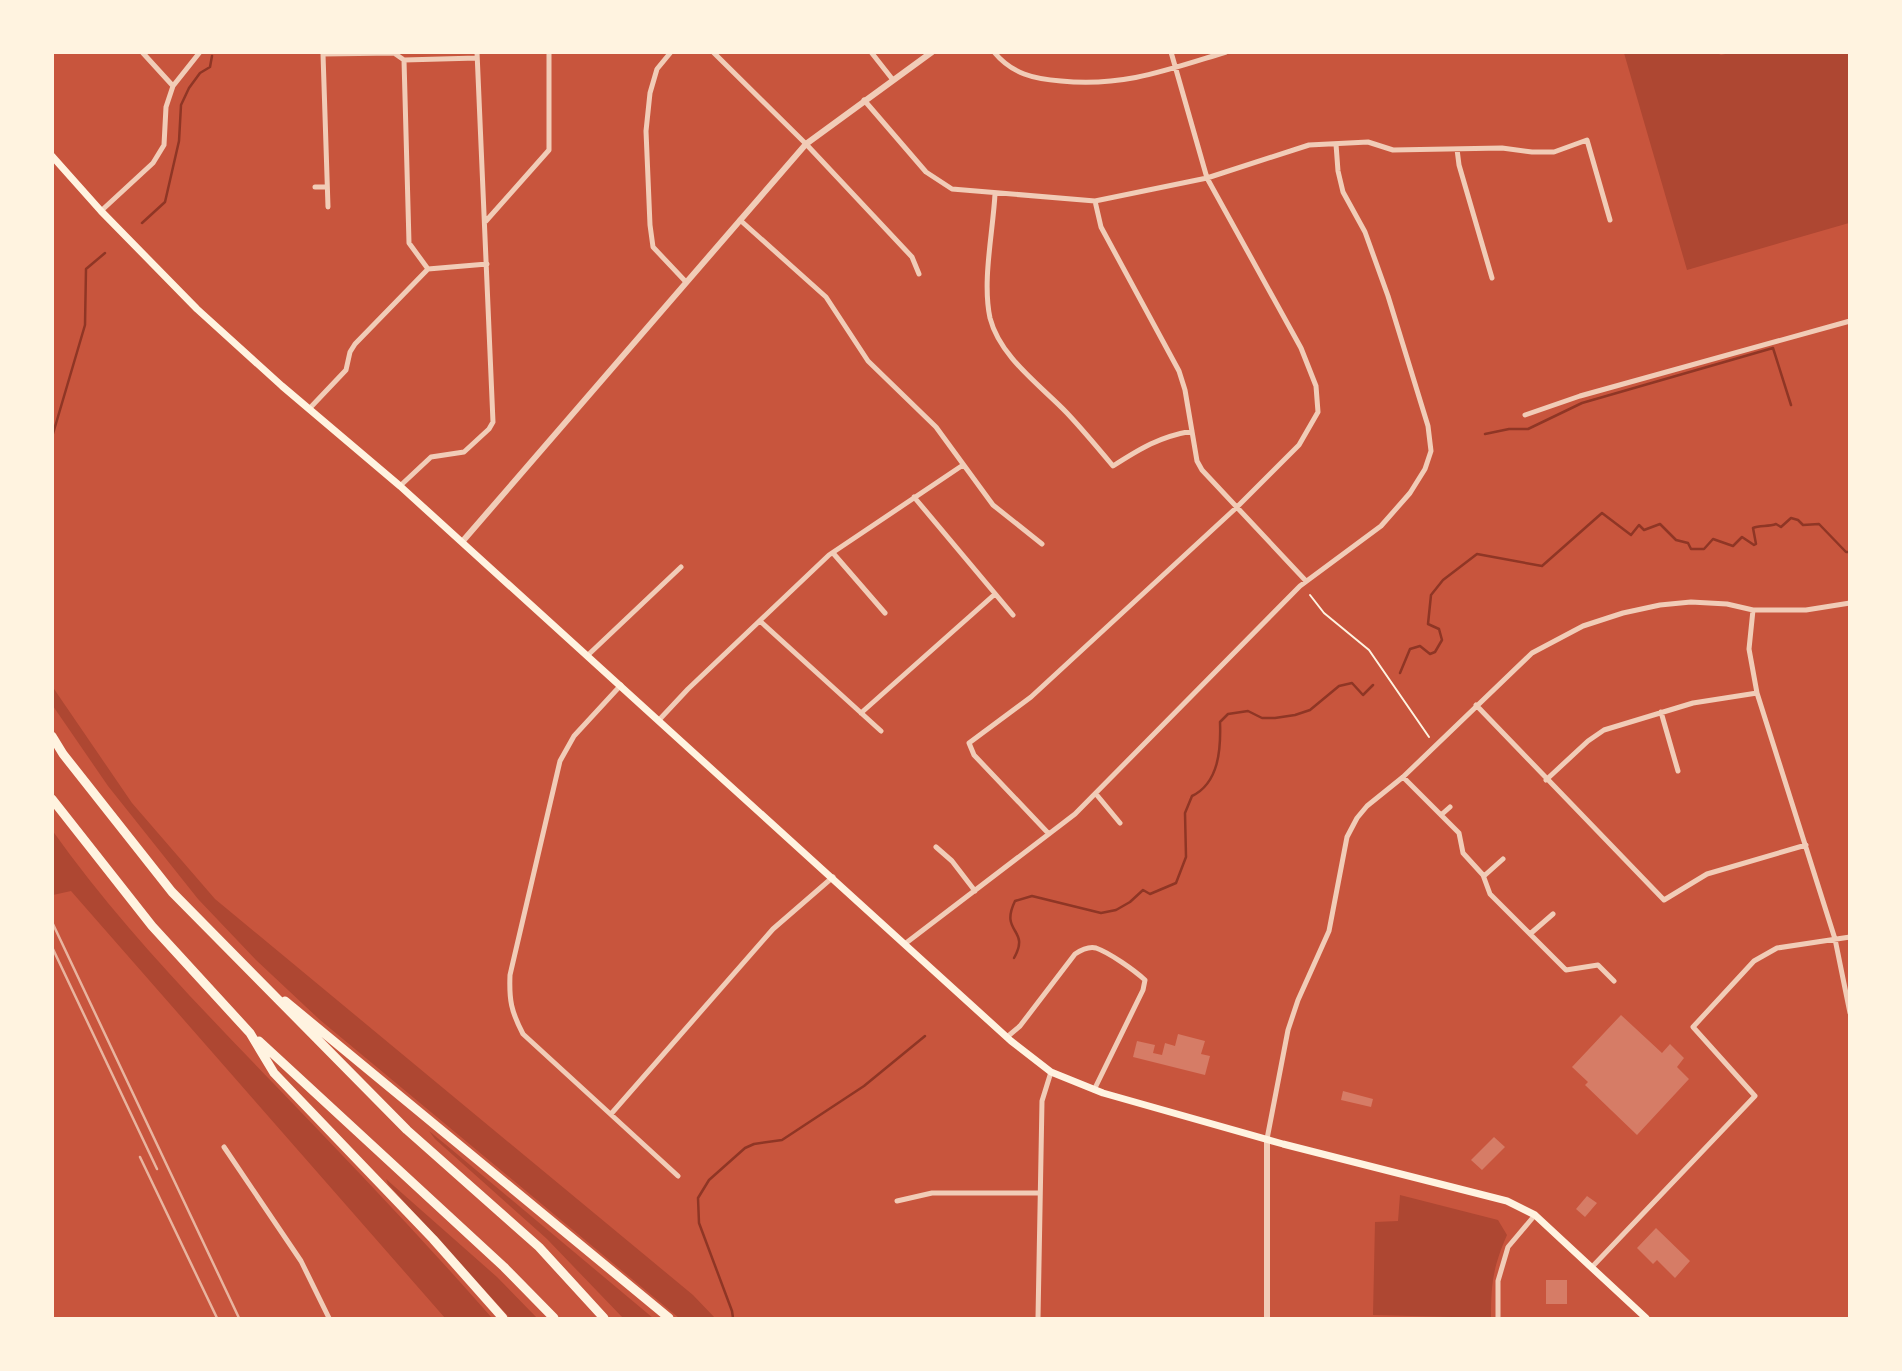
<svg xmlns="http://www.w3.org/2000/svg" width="1902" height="1371" font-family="'Source Serif 4',serif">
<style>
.green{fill:#ae4732}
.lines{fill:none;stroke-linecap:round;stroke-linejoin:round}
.stream{stroke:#8f3625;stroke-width:2.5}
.building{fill:#d67c66}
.path{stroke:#fff3e0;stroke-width:2}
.minor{stroke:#f1ccb7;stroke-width:5}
.tertiary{stroke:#f1ccb7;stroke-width:6}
.secondary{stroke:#fff3e0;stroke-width:7}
.motorway{stroke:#fff3e0;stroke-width:9}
.rail{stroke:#e9b49f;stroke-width:2.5}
</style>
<rect width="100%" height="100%" fill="#c8553d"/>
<!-- green -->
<path class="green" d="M1717,53L1721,55L1734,52L1849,53V223L1687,270L1624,53Z
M52,686L132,803L215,899L693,1295L715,1318H679L320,1020L256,960L198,899L108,786L53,706Z
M52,830C118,923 197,1004 275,1085C349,1162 422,1238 492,1318H445L71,891L53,895Z
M429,1131L445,1144L653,1318H623L547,1239L435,1139Z
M386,1179L497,1277L537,1318H510L388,1184Z
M1400,1195L1498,1220L1507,1235C1493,1267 1491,1284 1491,1318L1373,1315L1375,1222L1398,1221Z"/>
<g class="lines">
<!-- stream -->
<path class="stream" d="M142,223L165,202L179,141L181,105L189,88L200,73L210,67L212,56
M1485,434L1509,429H1528L1582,403L1773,348L1791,405
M52,437L85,325L86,269L105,253
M1400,673L1410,649L1420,646L1430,654L1435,652L1442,640L1439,629L1428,624L1431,595L1443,580L1477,554L1542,566L1602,513L1631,535L1639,525L1644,530L1660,524L1676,540L1688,543L1691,549H1704L1713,539L1733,546L1742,537L1754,545L1756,544L1753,528C1760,525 1768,527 1776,524L1781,527L1791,518L1798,520L1803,525L1819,524L1846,552H1850
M1014,958C1031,928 999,934 1015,901L1032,896L1101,913L1116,910L1130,902L1143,890L1150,894L1176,883L1186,857L1185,813L1192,796C1219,783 1221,749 1220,722L1228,714L1248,711L1262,718H1275L1295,715L1310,710L1339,686L1352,683L1363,695L1373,685
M733,1318L732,1311L699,1223L698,1198L709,1180L745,1148L754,1144L782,1140L864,1086L925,1036"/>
</g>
<!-- building -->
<path class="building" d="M1621,1015L1662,1053L1670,1044L1684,1058L1677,1067L1689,1079L1637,1135L1585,1085L1588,1082L1572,1067Z
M1178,1034L1205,1041L1201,1054L1210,1056L1205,1075L1133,1057L1137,1041L1155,1045L1153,1053L1162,1055L1165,1043L1175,1046Z
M1343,1091L1373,1099L1371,1107L1341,1100Z
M1494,1137L1505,1147L1482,1170L1471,1160Z
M1587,1196L1597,1203L1585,1217L1576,1209Z
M1656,1228L1690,1261L1675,1278L1657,1260L1653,1264L1637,1248Z
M1546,1280H1567V1304H1546Z"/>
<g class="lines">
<!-- path -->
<path class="path" d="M1310,595L1324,613L1369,650L1429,737"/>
<!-- minor -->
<path class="minor" d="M142,52L173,86
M671,52L657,69L650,93L646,131L650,225L653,247L686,282
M713,52L806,144L912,257L919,274
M871,52L893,80
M994,52C1012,74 1034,79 1061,81C1124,87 1167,70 1226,52
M404,60L409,243L428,269
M404,60L477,58
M864,100L926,172L952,189L1095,201L1207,178L1309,145L1368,142L1393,150L1502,148L1532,152H1554L1587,140L1610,220
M1457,149L1459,165L1492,278
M315,187H327
M995,194C993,232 982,281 990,318C1000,357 1040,385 1067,413C1083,430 1098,448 1113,466C1141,448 1159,437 1192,431
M1095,201L1101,227L1179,371L1185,390L1197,461L1202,470L1306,581
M328,207L323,54L394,53L404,60
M101,211L153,163L164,145L166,107L173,86L200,52
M740,220L826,297L868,361L936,427L993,505L1042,544
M486,221L549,150V52
M428,269L487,264
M309,409L346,370L350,352L355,344L428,269
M1525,415L1580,396L1850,321
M400,486L431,457L464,452L489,429L493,422L477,52
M914,497L1013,615
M833,553L885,613
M1753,610L1749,649L1757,693L1835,939L1850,1013
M760,621L881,731
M588,655L681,567
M621,685L574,736L560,761L510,975C509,1000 511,1011 523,1034L678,1176
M1476,705L1664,900L1707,874L1806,845
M1661,712L1678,771
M861,713L995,594
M659,720L688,689L829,555L963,465
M1403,777L1459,833L1463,853L1483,875L1490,894L1566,970L1598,965L1614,981
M1546,780L1588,741L1604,730L1693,703L1757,693
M1096,794L1120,823
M1441,815L1450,807
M1049,834L974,755L969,743L1031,697L1236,508L1299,445L1318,412L1316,386L1301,348L1207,178L1171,52
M936,847L952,861L975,891
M1484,876L1503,859
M1530,934L1553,914
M906,943L1075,814L1300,586L1381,526L1410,493L1425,469L1431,451L1428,426L1388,296L1365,232L1343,192L1338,171L1336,144
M1007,1037L1020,1026L1075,954C1081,950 1088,946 1096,948C1110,953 1134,970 1145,980L1143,990L1094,1090
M611,1114L773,929L833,877
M1267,1139L1288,1030L1298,1000L1329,931L1347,837L1357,818L1367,806L1403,777L1532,653L1583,626L1623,613L1660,605L1691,602L1727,604L1753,610H1806L1850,603
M224,1147L301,1261L329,1318
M897,1201L932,1193H1040
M1592,1267L1755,1096L1693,1027L1754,961L1777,948L1850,937
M1038,1318L1042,1101L1051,1072
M1498,1318V1281L1508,1247L1535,1215"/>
<!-- tertiary -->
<path class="tertiary" d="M462,542L806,144L932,52
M1267,1139V1318"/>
<!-- secondary -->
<path class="secondary" d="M52,156L101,211L197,309L282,386L400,486L1011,1041L1051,1072L1103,1093L1283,1144L1507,1201L1535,1215L1646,1318"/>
<!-- motorway -->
<path class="motorway" d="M52,736L63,754L172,892L407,1130L539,1247L604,1318
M52,799L152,926L250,1033L274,1073L433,1239L503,1318
M285,1001L669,1318
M259,1041L504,1267L554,1318"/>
<!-- rail -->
<path class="rail" d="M52,922L239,1318
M52,947L157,1169
M140,1157L217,1318"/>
</g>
<!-- border -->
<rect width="1902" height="1371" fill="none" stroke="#fff3e0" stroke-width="108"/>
</svg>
